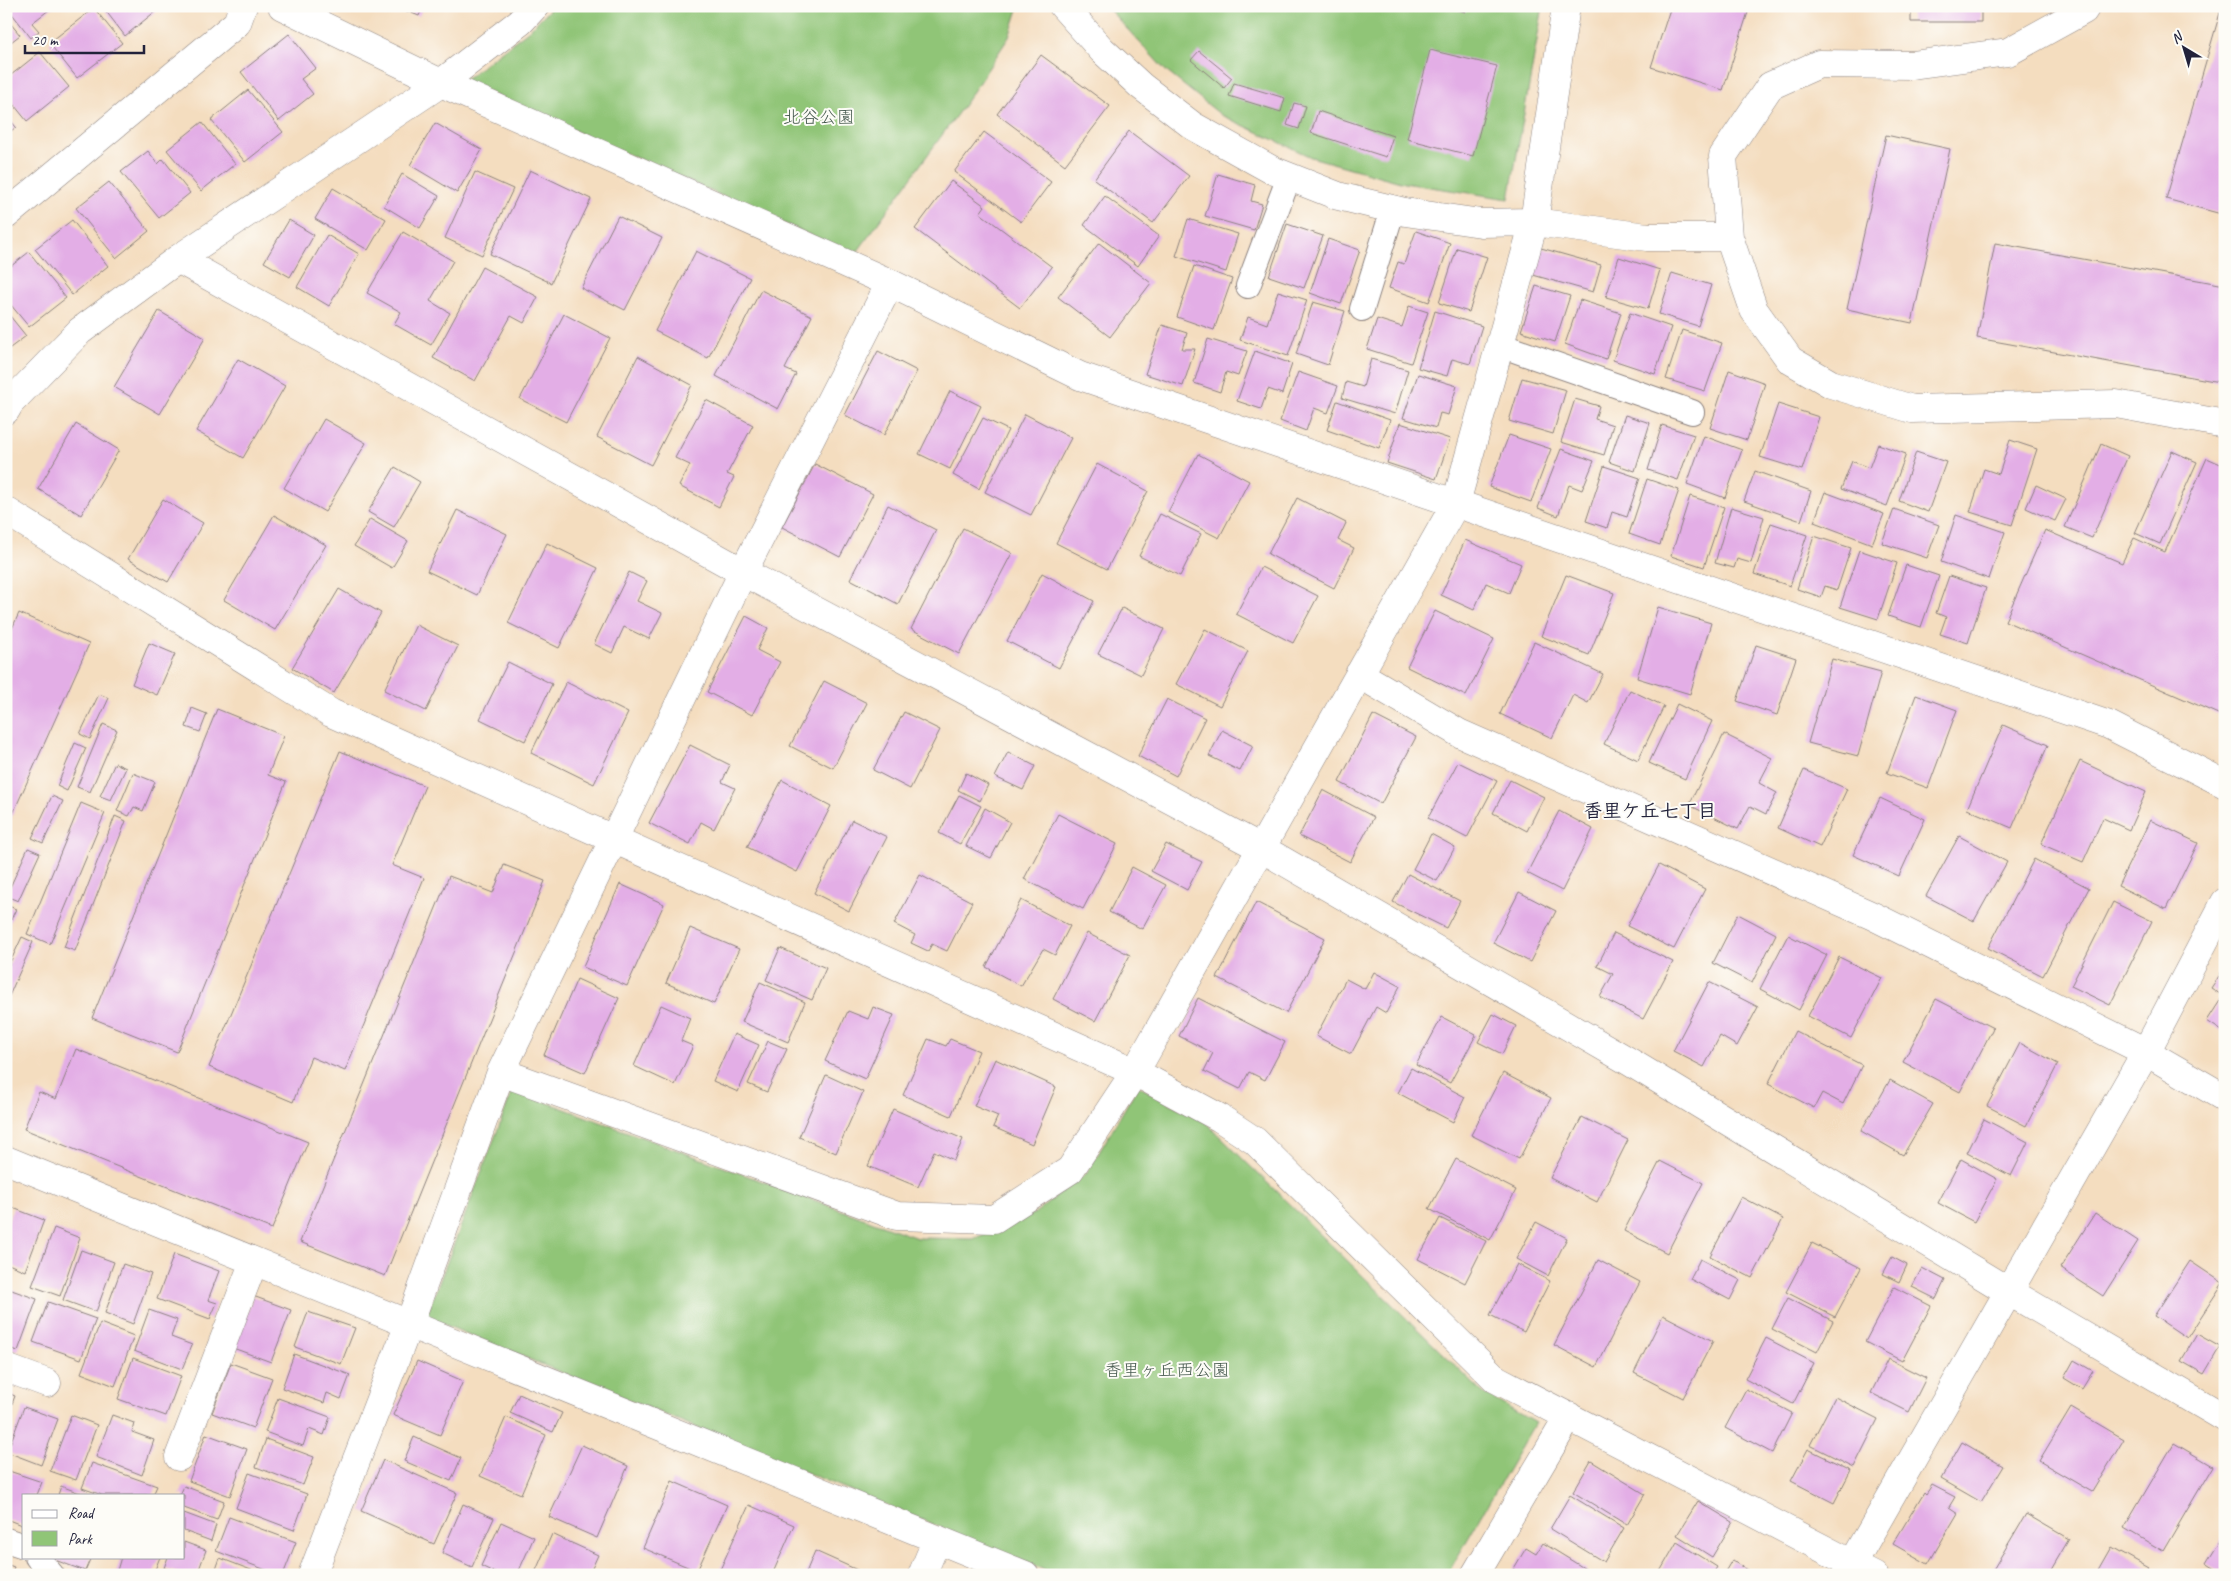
<svg xmlns="http://www.w3.org/2000/svg" width="2231" height="1581" font-family="Caveat,'Klee One',sans-serif">
<style>
.green{fill:#90c577;stroke:#597459}
.building{fill:#e3aee6}
.lines{fill:none;stroke-linecap:round;stroke-linejoin:round}
.lane-casing{stroke:#8b807d;stroke-width:26}
.street-casing{stroke:#8b807d;stroke-width:29}
.secondary-casing{stroke:#8b807d;stroke-width:29}
.lane{stroke:#fff;stroke-width:24}
.street{stroke:#fff;stroke-width:28}
.secondary{stroke:#fff;stroke-width:28}
.labels{text-anchor:middle;dominant-baseline:central;stroke-width:4;stroke-linejoin:round;paint-order:stroke}
.park-label{font-size:18px;fill:#485b50;stroke:#fdfcf7}
.neighbourhood-label{font-size:19px;font-weight:bold;fill:#22223b;stroke:#fdfcf7}
</style>
<rect width="100%" height="100%" fill="#fdfcf7"/>
<filter id="ink" filterUnits="userSpaceOnUse"><feTurbulence type="fractalNoise" baseFrequency=".02" numOctaves="2"/><feDisplacementMap in="SourceGraphic" scale="10" xChannelSelector="R" yChannelSelector="G"/><feConvolveMatrix kernelMatrix="1 2 1 2 8 2 1 2 1" color-interpolation-filters="sRGB"/></filter>
<filter id="wash" filterUnits="userSpaceOnUse"><feTurbulence type="fractalNoise" baseFrequency=".0096" numOctaves="4" result="noise"/><feDisplacementMap in="SourceGraphic" scale="20" xChannelSelector="R" yChannelSelector="G"/><feGaussianBlur stdDeviation="1.12" result="paint"/><feColorMatrix in="noise" values="0 0 0 0 0 0 0 0 0 0 0 0 0 0 0 0 0 1.4 0 .05"/><feComposite in="paint" operator="in"/></filter>
<g filter="url(#wash)">
<rect width="100%" height="100%" fill="#f4ddbf"/>
<!-- green -->
<path class="green" d="M553,6H1019L1009,37L966,102L855,255L463,81L528,31Z
M1106,6H1543L1509,199L1404,183L1311,157L1221,115L1166,71Z
M1138,1086L1206,1123L1483,1393L1535,1423L1447,1575H1057L426,1317L513,1090L917,1238L973,1239L1035,1213L1087,1173Z"/>
<g id="blocks">
<!-- building -->
<path class="building" d="M6,6H54L32,23L39,31L31,38Z
M102,6H162L125,36Z
M394,6H423L419,16Z
M1446,6H1467L1465,12Z
M1671,6H1750L1723,90L1651,67Z
M1911,6H1981V22H1911Z
M2222,6H2225V215L2166,199Z
M94,8L122,43L77,78L49,43Z
M6,18L20,35L6,46Z
M289,34L316,68L301,79L313,94L279,121L241,72Z
M1430,50L1497,66L1473,156L1407,139Z
M1199,51L1232,78L1224,88L1191,60Z
M40,52L69,87L27,121L6,95V79Z
M1041,55L1110,106L1065,165L997,114Z
M1234,83L1285,98L1281,112L1229,96Z
M248,90L283,132L245,162L211,120Z
M1294,103L1306,106L1299,129L1287,125Z
M1318,111L1393,136L1386,157L1311,133Z
M6,115L16,127L6,135Z
M202,122L235,164L201,191L167,150Z
M435,123L482,150L457,193L410,165Z
M1129,131L1189,176L1153,223L1094,179Z
M984,132L1051,182L1021,222L954,172Z
M1886,135L1950,149L1912,323L1847,309Z
M148,151L158,164L163,159L190,193L159,218L121,172Z
M530,170L591,199L551,283L490,254Z
M475,172L513,189L482,255L445,238Z
M402,174L439,196L420,228L384,206Z
M1218,174L1255,185L1251,201L1262,204L1254,230L1205,216Z
M951,181L985,206L980,213L1052,267L1020,308L915,229Z
M109,182L149,231L116,258L76,208Z
M333,188L386,219L368,250L315,219Z
M1105,196L1159,236L1138,266L1084,225Z
M618,216L662,238L625,310L581,288Z
M1188,219L1238,234L1226,272L1176,256Z
M72,220L108,266L72,295L35,249Z
M289,220L314,235L290,277L264,262Z
M1287,224L1323,236L1304,288L1269,276Z
M1416,231L1450,243L1429,302L1389,288L1398,262L1404,264Z
M403,232L453,261L430,301L450,313L431,345L394,324L401,312L367,293Z
M327,235L359,254L329,306L297,287Z
M1328,239L1360,250L1341,304L1310,293Z
M1099,243L1151,283L1110,337L1058,297Z
M1995,243L2225,285V383L1977,338Z
M1457,248L1487,257L1469,312L1439,303Z
M1541,248L1601,265L1593,292L1533,275Z
M696,251L750,278L708,358L655,331Z
M29,252L66,298L29,327L6,299V270Z
M1619,257L1660,270L1648,309L1606,297Z
M1194,266L1232,279L1214,330L1177,317Z
M482,267L538,297L524,323L511,316L475,381L433,358Z
M1672,273L1711,285L1698,326L1659,314Z
M1536,286L1570,296L1555,342L1521,331Z
M761,290L812,316L785,369L796,374L778,409L716,376Z
M1278,291L1307,300L1288,356L1240,340L1248,317L1267,324Z
M1580,300L1621,313L1606,359L1565,344Z
M1313,302L1345,311L1328,365L1296,354Z
M1409,306L1428,312L1411,363L1367,349L1377,319L1402,327Z
M6,311L26,336L6,351Z
M159,311L205,338L160,414L114,387Z
M1435,311L1482,326L1470,364L1452,359L1447,376L1418,368Z
M1630,313L1671,327L1655,374L1613,360Z
M564,314L610,338L566,422L520,399Z
M1162,325L1187,333L1182,349H1195L1183,386L1145,374Z
M1682,330L1722,343L1705,391L1666,379Z
M1208,339L1247,351L1238,376L1226,372L1220,392L1194,383Z
M878,351L917,371L884,435L845,415Z
M1255,351L1292,364L1282,394L1268,389L1261,409L1237,401Z
M638,356L692,385L651,465L597,437Z
M238,359L285,386L243,458L196,431Z
M1371,359L1408,370L1395,414L1342,398L1346,382L1363,387Z
M1729,370L1765,383L1747,440L1710,428Z
M1298,372L1338,386L1328,413L1314,408L1306,431L1280,421Z
M1418,374L1457,386L1448,415L1440,413L1436,428L1403,418Z
M1522,378L1566,390L1553,434L1509,421Z
M950,391L981,406L950,469L919,454Z
M1575,399L1599,406L1595,419L1613,425L1604,455L1561,442Z
M706,400L753,425L727,474L734,477L719,507L679,486L690,465L675,458Z
M1337,401L1390,420L1379,448L1327,430Z
M1778,404L1819,417L1802,470L1760,457Z
M1025,414L1071,438L1031,515L985,492Z
M1625,415L1650,423L1635,471L1609,462Z
M983,418L1008,430L979,489L953,475Z
M324,419L366,443L325,512L284,488Z
M1400,423L1450,439L1436,479L1387,463Z
M76,424L119,450L81,515L38,489Z
M1662,425L1694,435L1678,480L1648,470Z
M1509,435L1551,449L1531,502L1489,487Z
M1704,436L1742,450L1725,498L1687,484Z
M2010,440L2037,449L2012,525L1970,512L1984,469L1999,474Z
M1878,444L1906,454L1887,506L1841,489L1852,461L1869,468Z
M2101,444L2128,456L2092,538L2065,527Z
M1561,449L1594,461L1582,490L1569,485L1558,516L1538,508Z
M2172,451L2197,462L2160,544L2135,533Z
M1916,452L1946,462L1928,512L1899,501Z
M1198,454L1249,481L1219,538L1168,512Z
M2207,458L2225,466V717L2005,621L2045,530L2122,563L2134,538L2165,552Z
M815,464L873,494L840,557L782,527Z
M1097,464L1148,491L1107,569L1056,543Z
M1604,466L1640,478L1627,517L1612,512L1607,528L1586,521Z
M395,467L420,482L394,527L368,512Z
M1755,471L1811,491L1801,521L1744,501Z
M1647,479L1679,490L1660,545L1629,534Z
M2036,485L2066,499L2055,521L2026,508Z
M1825,492L1884,514L1872,544L1814,522Z
M1690,496L1724,507L1704,567L1671,556Z
M1297,498L1346,523L1338,540L1354,548L1334,588L1268,554Z
M163,499L203,523L168,582L128,559Z
M888,505L936,530L898,604L850,579Z
M1731,507L1764,517L1751,563L1737,559L1734,568L1715,563Z
M1894,509L1939,525L1927,558L1882,543Z
M457,510L507,534L477,595L427,571Z
M1160,514L1201,534L1180,576L1139,556Z
M274,515L326,545L275,630L224,600Z
M1956,515L2005,532L1989,579L1941,562Z
M370,519L408,541L392,568L354,546Z
M1771,523L1807,535L1790,586L1754,574Z
M963,528L1012,553L959,654L911,629Z
M1814,536L1851,548L1837,590L1825,586L1821,597L1797,589Z
M1465,540L1521,564L1509,593L1486,583L1474,610L1441,595Z
M547,543L598,568L559,648L508,623Z
M1859,550L1897,563L1878,619L1840,607Z
M1906,565L1939,576L1921,627L1888,616Z
M1261,567L1318,596L1293,643L1236,614Z
M629,572L647,581L637,601L662,613L649,639L624,627L612,653L594,644Z
M1042,573L1094,601L1059,668L1007,641Z
M1566,575L1614,593L1589,655L1541,636Z
M1949,576L1986,588L1968,643L1940,634L1946,617L1936,613Z
M339,589L381,613L334,693L292,668Z
M1658,607L1711,623L1690,694L1637,678Z
M1122,608L1164,629L1141,675L1098,654Z
M1435,611L1494,639L1466,696L1407,667Z
M19,613L89,644L6,829V642Z
M746,616L768,628L757,650L780,662L752,715L707,692Z
M416,625L458,646L426,711L384,690Z
M1205,629L1248,651L1220,706L1176,684Z
M1534,642L1603,674L1588,703L1573,695L1552,738L1500,714Z
M149,643L175,654L157,695L132,684Z
M1756,645L1796,658L1777,715L1737,701Z
M1832,659L1881,672L1858,756L1808,743Z
M508,662L552,684L525,741L480,719Z
M824,681L867,703L833,768L790,746Z
M566,682L628,713L594,784L531,753Z
M1630,690L1664,706L1638,760L1604,744Z
M99,694L109,698L90,739L80,734Z
M1916,695L1957,710L1928,788L1887,773Z
M1167,699L1205,718L1176,776L1138,756Z
M1677,704L1712,721L1685,779L1649,763Z
M192,708L207,714L200,732L186,727Z
M217,709L284,736L268,775L286,782L177,1052L92,1018Z
M904,712L940,730L910,789L873,770Z
M1373,715L1416,737L1381,804L1339,782Z
M103,724L117,730L90,792L77,787Z
M2003,725L2048,745L2012,828L1967,809Z
M1222,730L1253,746L1240,771L1209,756Z
M1724,734L1772,758L1759,783L1777,793L1766,814L1750,806L1738,829L1689,805Z
M75,743L86,748L67,791L57,786Z
M690,745L730,765L722,782L735,788L714,829L701,822L690,844L649,823Z
M340,751L425,786L392,865L424,878L345,1071L311,1057L293,1102L209,1067Z
M1008,752L1035,766L1023,790L995,777Z
M2080,761L2146,792L2129,830L2103,818L2083,862L2041,844Z
M1458,762L1497,781L1467,838L1428,818Z
M115,763L126,768L111,800L100,796Z
M1804,770L1847,789L1820,847L1778,828Z
M133,773L155,782L143,811L134,807L129,816L117,811Z
M966,773L988,785L980,801L958,790Z
M782,780L831,806L797,872L747,847Z
M1510,780L1544,797L1527,831L1493,813Z
M1323,790L1374,817L1350,862L1299,836Z
M959,795L981,806L960,844L939,833Z
M52,796L63,801L43,843L32,838Z
M1880,798L1925,819L1899,876L1853,855Z
M81,803L105,813L50,944L27,934Z
M985,808L1010,822L991,858L966,846Z
M1559,811L1593,829L1562,891L1527,873Z
M1058,814L1117,844L1083,909L1024,879Z
M115,816L126,821L75,951L64,947Z
M852,820L887,837L849,911L814,893Z
M2150,820L2198,843L2166,909L2118,886Z
M1431,834L1455,847L1437,881L1413,869Z
M1959,836L2007,862L1974,921L1926,896Z
M1166,844L1202,862L1187,890L1151,871Z
M28,848L40,853L18,901L6,896Z
M2034,859L2089,888L2043,976L1988,948Z
M504,865L545,881L385,1276L300,1242L449,876L493,893Z
M1659,865L1705,889L1674,949L1627,926Z
M1132,867L1166,885L1142,929L1109,912Z
M1408,874L1460,901L1446,928L1393,902Z
M920,875L972,902L947,951L932,944L928,951L911,943L915,935L894,924Z
M620,884L664,904L627,986L583,967Z
M1519,892L1556,911L1530,962L1493,943Z
M1021,900L1070,926L1055,955L1043,949L1021,986L986,967Z
M1256,902L1325,938L1286,1013L1217,978Z
M2113,902L2152,921L2110,1005L2071,986Z
M6,905L16,909L6,930Z
M1738,914L1776,934L1752,983L1713,963Z
M690,928L739,949L714,1004L666,983Z
M1087,933L1130,955L1095,1021L1053,999Z
M1614,933L1673,962L1643,1019L1600,997L1613,974L1597,966Z
M1788,935L1827,955L1799,1010L1760,989Z
M22,937L33,942L9,996L6,995V971Z
M780,948L826,968L812,1000L766,980Z
M1839,957L1882,978L1851,1038L1808,1016Z
M2225,967V1033L2207,1021L2223,996L2211,988Z
M1374,972L1400,986L1386,1013L1376,1007L1351,1054L1316,1036L1346,979L1365,989Z
M577,979L619,998L585,1073L544,1055Z
M760,982L805,1002L788,1042L742,1022Z
M1709,982L1758,1007L1737,1046L1720,1036L1704,1067L1673,1051Z
M1198,998L1285,1042L1265,1080L1249,1072L1240,1089L1204,1071L1213,1053L1179,1036Z
M1936,999L1993,1028L1960,1092L1903,1062Z
M661,1005L690,1018L681,1041L693,1046L675,1085L634,1066Z
M873,1007L894,1015L865,1079L825,1061L848,1011L868,1019Z
M1493,1014L1516,1026L1502,1054L1478,1042Z
M1442,1017L1476,1035L1450,1083L1416,1065Z
M1795,1031L1862,1065L1843,1104L1822,1093L1814,1108L1768,1084Z
M734,1034L759,1045L738,1092L713,1081Z
M928,1039L946,1046L950,1039L979,1051L951,1116L903,1095Z
M768,1041L787,1049L767,1092L748,1084Z
M2020,1043L2058,1064L2026,1126L1987,1106Z
M76,1049L308,1142L272,1229L24,1129L39,1092L56,1099Z
M995,1059L1056,1087L1032,1144L993,1127L998,1116L974,1106Z
M1411,1068L1465,1097L1453,1122L1398,1093Z
M1503,1073L1551,1098L1519,1159L1471,1135Z
M826,1075L863,1092L836,1153L799,1137Z
M1890,1080L1933,1104L1903,1155L1861,1131Z
M893,1109L963,1139L954,1160L934,1151L918,1187L868,1166Z
M1582,1117L1628,1140L1597,1202L1550,1178Z
M1984,1119L2028,1142L2011,1176L1967,1153Z
M1456,1159L1516,1190L1490,1240L1429,1209Z
M1961,1159L1997,1179L1974,1222L1938,1203Z
M1660,1161L1703,1183L1667,1253L1624,1231Z
M1741,1197L1783,1219L1752,1278L1710,1256Z
M13,1208L44,1220L25,1271L6,1263V1226Z
M2095,1213L2138,1241L2103,1296L2060,1268Z
M1440,1218L1486,1241L1465,1283L1418,1259Z
M1536,1222L1567,1238L1548,1276L1516,1259Z
M54,1228L80,1238L60,1296L32,1286Z
M1812,1243L1861,1268L1835,1317L1786,1292Z
M81,1250L114,1262L96,1312L63,1300Z
M174,1254L219,1271L208,1300L217,1303L210,1319L157,1299Z
M1892,1257L1907,1265L1899,1282L1883,1274Z
M1700,1259L1740,1280L1730,1300L1690,1279Z
M1598,1260L1640,1282L1596,1367L1554,1345Z
M2190,1261L2223,1283L2187,1338L2154,1316Z
M123,1264L151,1274L133,1324L105,1313Z
M1517,1264L1550,1281L1524,1332L1490,1315Z
M1922,1268L1945,1280L1936,1299L1912,1287Z
M1894,1287L1931,1306L1902,1361L1865,1342Z
M6,1288L37,1299L18,1351L6,1347Z
M253,1296L291,1310L271,1362L233,1348Z
M1788,1298L1833,1321L1817,1352L1772,1329Z
M48,1302L96,1319L81,1359L33,1342Z
M149,1310L177,1320L171,1337L192,1345L182,1369L134,1351Z
M308,1312L355,1328L341,1364L295,1347Z
M1663,1315L1713,1341L1683,1398L1634,1373Z
M100,1323L134,1336L115,1386L81,1373Z
M2197,1334L2220,1347L2204,1374L2181,1361Z
M1766,1338L1814,1363L1793,1404L1745,1379Z
M294,1354L350,1375L341,1399L327,1393L324,1403L282,1388Z
M133,1358L181,1376L166,1416L118,1399Z
M1888,1359L1926,1378L1909,1412L1871,1393Z
M2074,1360L2093,1371L2082,1389L2064,1378Z
M417,1361L463,1381L440,1435L393,1415Z
M231,1363L272,1378L253,1428L212,1413Z
M1746,1389L1792,1413L1772,1453L1725,1428Z
M6,1392L15,1396L6,1419Z
M519,1394L562,1413L553,1432L510,1413Z
M1835,1397L1878,1419L1854,1467L1810,1445Z
M278,1398L330,1417L324,1435L309,1429L303,1446L265,1432Z
M24,1407L58,1419L41,1465L7,1452Z
M2071,1408L2124,1439L2092,1492L2039,1461Z
M71,1415L97,1425L76,1480L50,1471Z
M112,1415L134,1423L132,1432L154,1440L142,1475L96,1457Z
M506,1417L546,1435L521,1494L480,1476Z
M206,1434L247,1449L230,1496L189,1481Z
M414,1437L461,1458L451,1481L404,1461Z
M266,1439L314,1457L303,1485L256,1467Z
M1962,1442L2003,1466L1981,1502L1941,1479Z
M2174,1443L2213,1466L2163,1551L2124,1528Z
M582,1445L628,1466L597,1538L549,1517Z
M1808,1449L1851,1470L1834,1503L1791,1481Z
M383,1460L457,1493L434,1544L361,1511Z
M1591,1461L1645,1494L1627,1525L1573,1492Z
M92,1463L157,1486L153,1495H102L82,1488Z
M6,1470L42,1482L37,1495H24V1526L6,1519Z
M249,1473L307,1494L294,1530L236,1508Z
M672,1481L727,1505L697,1571L643,1548Z
M1932,1485L1955,1497L1949,1507L1958,1513L1928,1564L1893,1544L1924,1492L1926,1494Z
M61,1486L85,1495H58Z
M184,1486L224,1501L217,1520L184,1508V1495H180Z
M1570,1495L1624,1528L1604,1562L1550,1529Z
M1698,1501L1733,1522L1712,1557L1677,1535Z
M463,1504L494,1518L472,1567L442,1553Z
M749,1505L794,1525L772,1575H725L719,1572Z
M184,1513L216,1525L211,1541L184,1531Z
M2026,1514L2069,1539L2048,1575H1994L1991,1573Z
M229,1517L296,1542L283,1575H279L216,1551Z
M501,1522L534,1537L517,1575H500L481,1566Z
M2225,1532V1575L2206,1563Z
M552,1534L598,1555L589,1575H534Z
M184,1542L206,1550L197,1575H182L164,1568L168,1557H184Z
M1677,1542L1717,1567L1712,1575H1658Z
M1543,1543L1587,1570L1584,1575H1510L1526,1548L1536,1554Z
M2112,1547L2149,1568L2144,1575H2096Z
M815,1551L864,1573L863,1575H805Z
M53,1557H91L85,1571L52,1559Z
M121,1557H160L153,1575H118L116,1574Z
M220,1558L264,1575H214Z
M1732,1560L1756,1575H1723Z
M6,1564L14,1567L11,1575H6Z
M627,1570L640,1575H625Z"/>
</g>
</g>
<g filter="url(#ink)">
<use href="#blocks" fill-opacity="0" stroke="#8b807d" stroke-width="1"/>
<g class="lines">
<defs>
<path id="lane" d="M1248,286L1289,177
M1362,309L1393,209
M1500,345L1692,412
M6,1540L24,1546
M37,1557L52,1575"/>
<path id="street" d="M282,6L441,83L890,283L1080,376L2109,725L2225,784
M1063,6L1102,50L1141,86L1193,126L1272,170L1338,196L1405,212L1481,223L1534,222L1647,237H1729
M2086,6L2084,10L2008,52L1912,65L1819,64L1770,86L1723,156L1729,237L1754,310L1790,360L1831,384L1912,409L2116,404L2225,424
M6,215L237,23L243,6
M178,259L743,572L1261,848L1630,1062L2008,1291L2225,1418
M6,511L331,713L1135,1072L1220,1118L1255,1141L1496,1379L1874,1575
M1359,674L1459,733L1873,916L2146,1052L2225,1098
M501,1072L743,572L890,283
M6,1160L1025,1575
M6,1368L47,1383
M179,1457L254,1261
M312,1575L409,1324L501,1072L897,1216L994,1219L1070,1170L1135,1072L1456,503L1534,222L1566,6
M922,1575L937,1539
M1475,1575L1569,1416"/>
<path id="secondary" d="M6,410L10,403L80,331L178,259L441,83L520,22L535,6
M1846,1575L2146,1052L2225,902"/>
</defs>
<!-- lane casing -->
<use href="#lane" class="lane-casing"/>
<!-- street casing -->
<use href="#street" class="street-casing"/>
<!-- secondary casing -->
<use href="#secondary" class="secondary-casing"/>
<!-- lane -->
<use href="#lane" class="lane"/>
<!-- street -->
<use href="#street" class="street"/>
<!-- secondary -->
<use href="#secondary" class="secondary"/>
</g>
</g>
<g class="labels">
<!-- park labels -->
<g class="park-label">
<text x="819" y="117">北谷公園</text>
<text x="1167" y="1370">香里ヶ丘西公園</text>
</g>
<!-- neighbourhood labels -->
<g class="neighbourhood-label">
<text x="1650" y="811">香里ケ丘七丁目</text>
</g>
</g>
<!-- margin -->
<rect width="2231" height="1581" fill="none" stroke="#fdfcf7" stroke-width="25"/>
<!-- legend -->
<rect x="22" y="1494" width="162" height="65" fill="#fdfcf7" stroke="#a5a5ac"/>
<rect x="32" y="1510" width="25" height="8" fill="#ffffff" stroke="#a5a5ac"/>
<text x="68" y="1518" font-size="15" fill="#22223b">Road</text>
<rect x="32" y="1531" width="25" height="15" fill="#90c577" stroke="#a5a5ac"/>
<text x="68" y="1544" font-size="15" fill="#22223b">Park</text>
<!-- north arrow -->
<g transform="translate(2184 48) rotate(322)" stroke="#fdfcf7" stroke-width="4" paint-order="stroke">
<path d="M0-4L9 19L0 12L-9 19Z" fill="#22223b"/>
<text y="-8" font-size="14" font-weight="bold" text-anchor="middle" fill="#22223b">N</text>
</g>
<!-- scale -->
<path d="M25 45v8h119v-8" fill="none" stroke="#22223b" stroke-width="2.5"/>
<text x="32" y="45" font-size="15" fill="#22223b" stroke="#fdfcf7" stroke-width="4" paint-order="stroke">20 m</text>
</svg>
